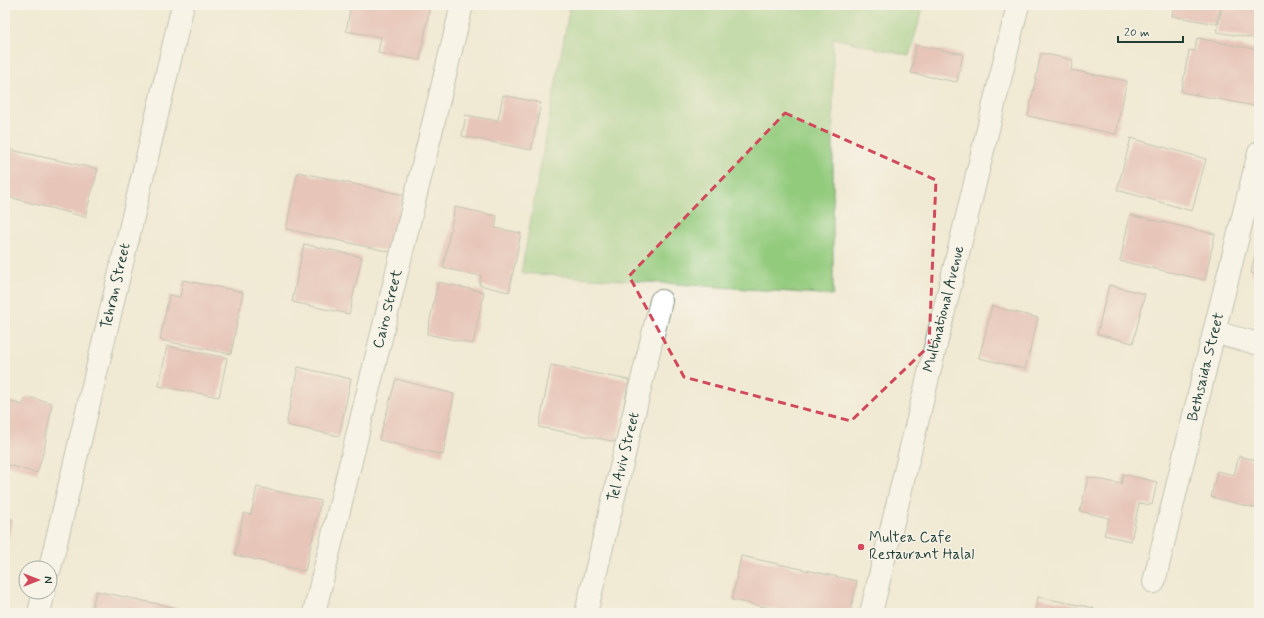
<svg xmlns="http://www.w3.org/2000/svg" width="1264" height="618" font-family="Mynerve,sans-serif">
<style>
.green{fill:#93cb7d;stroke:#598458}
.building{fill:#db9a99}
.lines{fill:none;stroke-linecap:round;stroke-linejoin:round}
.minor-casing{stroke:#889384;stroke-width:24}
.minor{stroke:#fff;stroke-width:22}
.marked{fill:none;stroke:#d1495b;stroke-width:3;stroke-dasharray:8 5;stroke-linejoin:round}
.poi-dot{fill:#d1495b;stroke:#f7f3e8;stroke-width:1.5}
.labels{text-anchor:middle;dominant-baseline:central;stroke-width:3;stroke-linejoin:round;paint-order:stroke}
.street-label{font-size:15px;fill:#1f3d34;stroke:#f7f3e8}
.poi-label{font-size:15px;fill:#1f3d34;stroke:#f7f3e8;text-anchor:start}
</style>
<rect width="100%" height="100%" fill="#f7f3e8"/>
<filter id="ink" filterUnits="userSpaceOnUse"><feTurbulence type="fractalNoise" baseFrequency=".025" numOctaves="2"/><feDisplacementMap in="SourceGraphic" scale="8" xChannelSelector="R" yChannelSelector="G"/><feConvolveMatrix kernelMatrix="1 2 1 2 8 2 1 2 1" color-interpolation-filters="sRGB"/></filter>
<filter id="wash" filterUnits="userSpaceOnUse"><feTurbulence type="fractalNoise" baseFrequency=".012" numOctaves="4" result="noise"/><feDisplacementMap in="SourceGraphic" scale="16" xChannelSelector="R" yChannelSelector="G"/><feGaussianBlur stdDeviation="0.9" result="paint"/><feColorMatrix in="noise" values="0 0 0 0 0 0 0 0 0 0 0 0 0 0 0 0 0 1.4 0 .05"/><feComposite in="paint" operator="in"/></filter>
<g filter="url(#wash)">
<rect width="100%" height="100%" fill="#f0e9d3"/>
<!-- green -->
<path class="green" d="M570,5H924L909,56L833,38V295L521,273Z"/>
<g id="blocks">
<!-- building -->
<path class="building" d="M351,5H430L420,60L378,53L381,37L346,31Z
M1174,5H1221L1217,24L1172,16Z
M1222,5H1259V39L1217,32Z
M1197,38L1259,50V86L1255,106L1181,92L1189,50L1195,51Z
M916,45L963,54L957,82L911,73Z
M1041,53L1073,60L1071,70L1127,81L1116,134L1028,116Z
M503,95L541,103L531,150L462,136L466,115L498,121Z
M1131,138L1206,159L1192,211L1117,190Z
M6,149L98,169L85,217L5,196V159Z
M298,172L404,195L391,252L286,229Z
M455,207L497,216L495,228L521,233L509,292L479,285L481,276L443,268Z
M1130,215L1215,234L1205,280L1120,261Z
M1258,239H1259V275L1251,273Z
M304,244L362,257L349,314L292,302Z
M183,280L243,292L231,354L160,340L169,295L180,297Z
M438,282L484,292L473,344L427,334Z
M1109,285L1145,294L1133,343L1097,334Z
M992,306L1038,318L1025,369L979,358Z
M167,346L227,358L219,397L159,386Z
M551,365L629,380L617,442L539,427Z
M298,367L351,379L339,436L286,425Z
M396,379L454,394L443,455L379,440Z
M27,397L52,403L44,450L37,473L5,464V399L22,405Z
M1239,456L1259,461V509L1211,497L1217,471L1234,475Z
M1123,474L1157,482L1152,505L1139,503L1131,541L1104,535L1109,518L1080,511L1088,477L1121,484Z
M257,487L321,501L305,571L235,555L244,513L251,515Z
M5,519H12L6,553H5Z
M741,556L857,581L850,613H793L732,600Z
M96,591L187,610V613H91Z
M1038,597L1094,608L1093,613H1035Z"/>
</g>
</g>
<g filter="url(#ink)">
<use href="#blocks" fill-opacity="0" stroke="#889384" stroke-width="1"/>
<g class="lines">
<defs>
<path id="minor" d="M1214,332L1259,344
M50,568L183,5
M1154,582L1214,332L1259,153
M39,613L44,592
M314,613L462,5
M586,613L661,301
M871,613L1018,5"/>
</defs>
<!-- minor casing -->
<use href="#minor" class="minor-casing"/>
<!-- minor -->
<use href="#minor" class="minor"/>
</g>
</g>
<!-- marked area -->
<path d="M0 0H1264V618H0ZM785,113L936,180L929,346L851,421L684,377L629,276Z" fill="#f0e9d3" fill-opacity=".55" fill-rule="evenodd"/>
<path class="marked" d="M785,113L936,180L929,346L851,421L684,377L629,276Z"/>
<!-- markers -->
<circle class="poi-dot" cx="861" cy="547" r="4"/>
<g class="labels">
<!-- street labels -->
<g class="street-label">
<text transform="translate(116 286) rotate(-77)">Tehran Street</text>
<text transform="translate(388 309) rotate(-76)">Cairo Street</text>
<text transform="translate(944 309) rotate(-76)">Multinational Avenue</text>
<text transform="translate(1206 367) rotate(-76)">Bethsaida Street</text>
<text transform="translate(624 457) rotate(-76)">Tel Aviv Street</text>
</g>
<!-- poi labels -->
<g class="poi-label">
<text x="869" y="538">Multea Cafe<tspan x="869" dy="17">Restaurant Halal</tspan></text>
</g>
</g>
<!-- margin -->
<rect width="1264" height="618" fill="none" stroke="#f7f3e8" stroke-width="20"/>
<!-- north arrow -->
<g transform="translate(38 580) rotate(90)"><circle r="19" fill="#f7f3e8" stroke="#a1aaa0"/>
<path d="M0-3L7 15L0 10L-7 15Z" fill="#d1495b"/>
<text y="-6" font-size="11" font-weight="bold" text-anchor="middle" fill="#1f3d34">N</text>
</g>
<!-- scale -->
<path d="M1118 36v6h65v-6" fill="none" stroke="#1f3d34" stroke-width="2"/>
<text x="1124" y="36" font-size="12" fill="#1f3d34" stroke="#f7f3e8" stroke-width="3" paint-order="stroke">20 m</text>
</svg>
